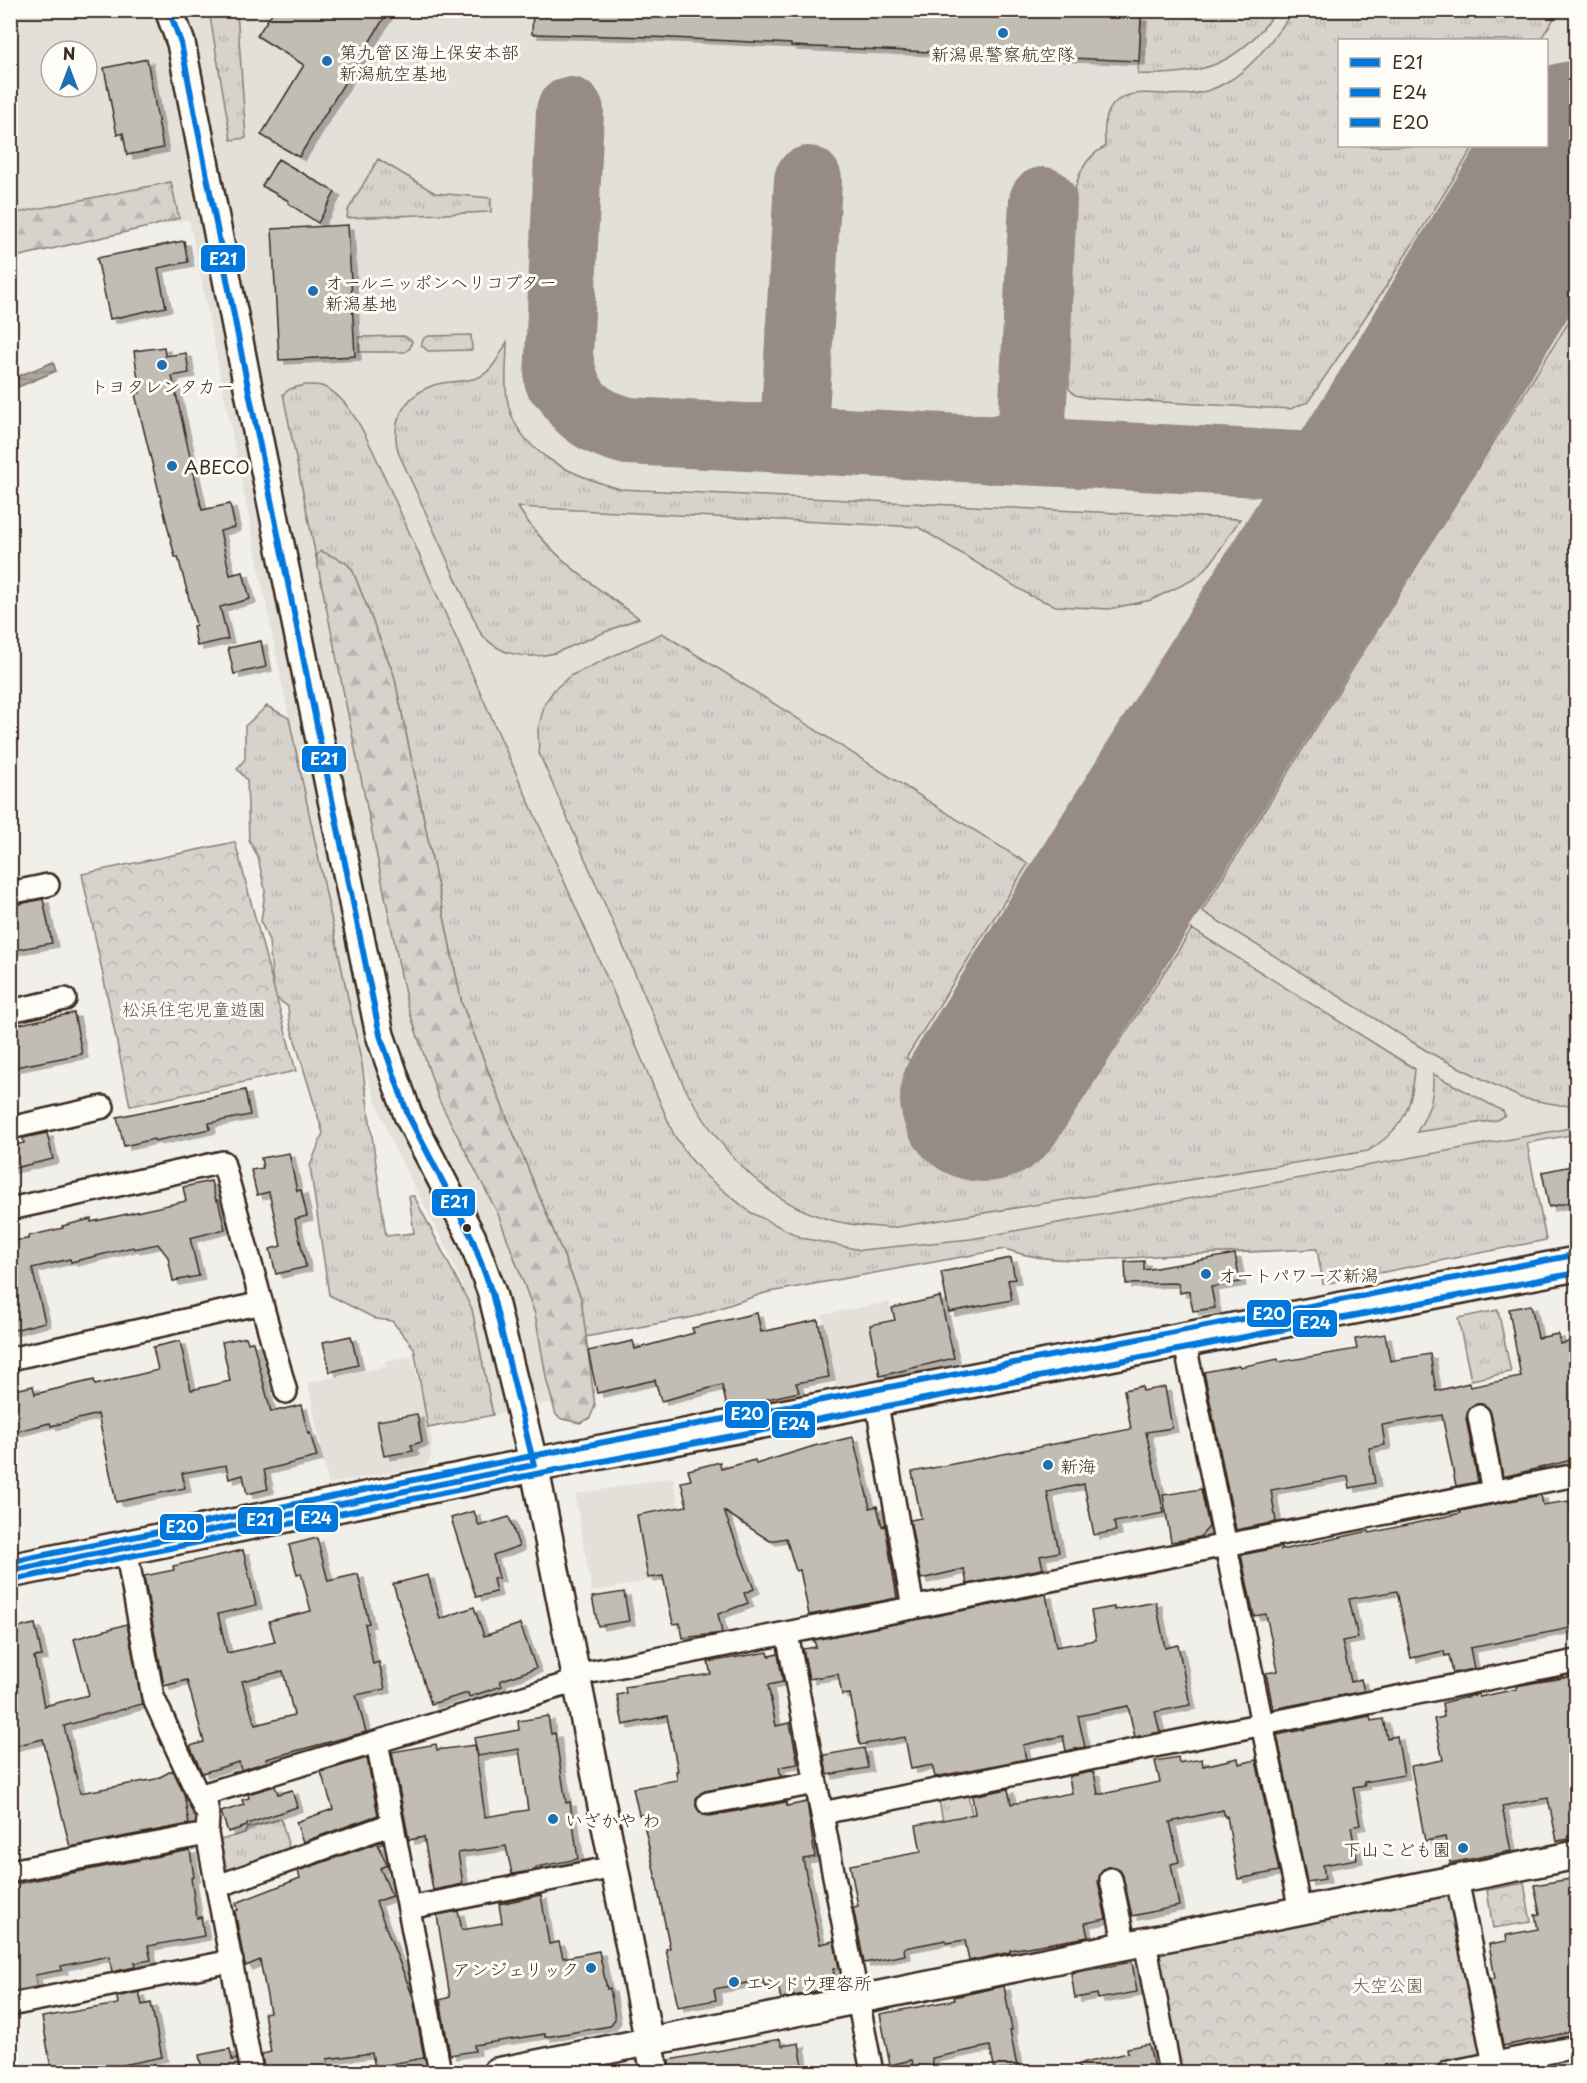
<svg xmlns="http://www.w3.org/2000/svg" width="1587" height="2083" font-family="'Playpen Sans','Klee One',sans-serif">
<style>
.built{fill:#e3e0da;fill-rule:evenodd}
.grass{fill:url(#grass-tufts);stroke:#897e75;stroke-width:1.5}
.forest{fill:url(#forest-firs);stroke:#897e75;stroke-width:1.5}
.park{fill:url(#park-crowns);stroke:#897e75;stroke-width:1.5}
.water{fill:url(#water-rules);stroke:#80746b;stroke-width:1.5}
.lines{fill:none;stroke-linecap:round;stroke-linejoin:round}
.taxiway{stroke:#968c84;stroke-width:68}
.runway{stroke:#968c84;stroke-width:168}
.building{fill:#c1bcb4;stroke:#3b2a1e;stroke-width:1.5;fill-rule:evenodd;filter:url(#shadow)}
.minor-casing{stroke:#3b2a1e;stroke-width:26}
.tertiary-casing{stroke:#3b2a1e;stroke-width:32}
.trunk-casing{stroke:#3b2a1e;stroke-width:38}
.minor{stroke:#fdfcf7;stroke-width:21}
.tertiary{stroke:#fdfcf7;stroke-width:27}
.trunk{stroke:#fdfcf7;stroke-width:33}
.bus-1-casing{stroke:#fdfcf7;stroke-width:10}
.bus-2-casing{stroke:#fdfcf7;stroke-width:10}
.bus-3-casing{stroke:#fdfcf7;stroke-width:10}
.bus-1{stroke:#07d;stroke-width:6}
.bus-2{stroke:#07d;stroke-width:6}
.bus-3{stroke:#07d;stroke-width:6}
.poi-dot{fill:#1f6fb2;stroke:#fdfcf7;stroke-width:2}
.bus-dot{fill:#3b2a1e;stroke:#fdfcf7;stroke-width:2}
.labels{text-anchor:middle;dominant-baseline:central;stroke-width:6;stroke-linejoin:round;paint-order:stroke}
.poi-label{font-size:18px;fill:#3b2a1e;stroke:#fdfcf7;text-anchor:start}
.park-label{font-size:18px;fill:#62544a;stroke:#fdfcf7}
.line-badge{stroke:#fdfcf7;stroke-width:2}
.badge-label{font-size:16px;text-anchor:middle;font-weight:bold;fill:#fff}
</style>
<defs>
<pattern id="grass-tufts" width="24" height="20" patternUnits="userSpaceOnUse" patternTransform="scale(1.5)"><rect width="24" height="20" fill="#d7d2cc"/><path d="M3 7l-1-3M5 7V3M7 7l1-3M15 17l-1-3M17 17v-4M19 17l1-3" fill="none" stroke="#b9b4af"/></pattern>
<pattern id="forest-firs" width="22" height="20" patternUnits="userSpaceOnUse" patternTransform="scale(1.5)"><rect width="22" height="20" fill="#d7d2cc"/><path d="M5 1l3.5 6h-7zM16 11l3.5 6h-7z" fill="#b9b4af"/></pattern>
<pattern id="park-crowns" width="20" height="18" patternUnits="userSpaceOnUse" patternTransform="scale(1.5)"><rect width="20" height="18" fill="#d7d2cc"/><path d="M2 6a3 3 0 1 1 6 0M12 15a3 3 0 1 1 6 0" fill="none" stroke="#b9b4af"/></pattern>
<pattern id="water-rules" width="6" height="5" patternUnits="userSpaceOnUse" patternTransform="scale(1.5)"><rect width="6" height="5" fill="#aea69f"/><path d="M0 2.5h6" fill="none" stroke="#8f8781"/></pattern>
<filter id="shadow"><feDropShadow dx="6" dy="4" stdDeviation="0" flood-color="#0004"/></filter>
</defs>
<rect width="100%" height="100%" fill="#f1efea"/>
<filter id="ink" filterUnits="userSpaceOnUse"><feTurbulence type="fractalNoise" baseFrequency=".0167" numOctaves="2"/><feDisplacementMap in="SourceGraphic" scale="12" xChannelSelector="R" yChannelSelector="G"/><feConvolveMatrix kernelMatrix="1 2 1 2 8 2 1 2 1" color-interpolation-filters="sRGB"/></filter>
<g filter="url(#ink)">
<!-- built -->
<path class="built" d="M10,11H1576V1134L1527,1143L1546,1240L1323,1284L1317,1249L1108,1259H1056L1021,1255L1005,1249L765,1293L693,1317L586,1337L592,1394L493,1415L472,1309L446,1246L394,1148L362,1064L289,718L189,219L11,258ZM1340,40H1546V146H1340ZM51,51H87V87H51Z
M889,1302L905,1378L837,1391L822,1315Z
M412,1356L432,1441L430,1460L426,1466L328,1484L308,1383L386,1366L385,1361Z
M673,1477L692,1573L592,1592L575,1496L578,1494Z"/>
<!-- grass -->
<path class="grass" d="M1130,10L1276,11C1239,65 1202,76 1138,74L1141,17H1130Z
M209,11H237L246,138L231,140Z
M1294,11H1559L1540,40H1340V146H1474L1387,285L1308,402L1290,409L1088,398L1075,395L1069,389V378L1075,189C1079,172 1088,155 1105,147C1105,139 1104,131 1105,124C1112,79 1159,98 1190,94C1202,93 1215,89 1225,83C1255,67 1274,36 1294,11Z
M378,159L435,193L491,198V212L347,218L348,210Z
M1576,310V1106L1560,1105L1521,1098L1430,1053L1202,911Z
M471,335L472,350L428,351L421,345L424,338L429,336Z
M404,336L412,341L410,348L405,352H359V337Z
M507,342C507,360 504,379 507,398C515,453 574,476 620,489L1240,519L1211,563L1195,579L1151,600L1109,609L1056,606L1031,596L918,527L518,507C546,553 595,587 639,618L555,653C528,660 498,656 480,632L399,454C389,424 403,396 434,385C448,380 465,383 479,377C493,371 500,354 507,342Z
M305,385C310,385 319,384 324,387C350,397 371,446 382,471L612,989L674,1135L689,1157L707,1177L750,1212L802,1238L861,1250L971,1239L1576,1127V1134L1527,1143L1546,1240L1323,1284L1317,1249C1263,1251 1209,1254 1156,1256C1106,1259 1052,1266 1005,1249L765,1293L693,1317L585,1337L581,1298L494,1086L462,1004L394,675L352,570C341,559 332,554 317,555V562L283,394L290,389Z
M662,633L1028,864L906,1058L1053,1145L1192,929L1415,1069C1412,1109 1403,1129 1368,1151L891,1228C878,1227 864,1226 850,1224C770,1211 721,1153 684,1086L539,753L538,729L545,703L554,690L570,676Z
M267,706L289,718L362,1064L386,1236L414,1233L409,1196H414L472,1309L493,1415L428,1428L414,1348L392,1321L376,1319L329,1295L310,1166L323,1133L290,1024L288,1007L274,996L269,941L261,922L265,891L258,857L249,840L247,780L237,769L245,759V726Z
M1433,1074L1503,1111L1505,1115L1497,1120L1417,1132C1429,1111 1434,1099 1433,1074Z
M1498,1310L1511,1372L1471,1380L1458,1318Z
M968,1795L982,1862L952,1867L939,1801Z
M281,1819L291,1855L220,1880L213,1842L245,1833L247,1828Z"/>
<!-- forest -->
<path class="forest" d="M171,182L179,218L153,226L11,258V214Z
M321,551L345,562L352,569L394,675L462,1004L494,1086L581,1298L595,1406L590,1418L580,1423L562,1419L556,1415L547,1382L535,1314L498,1214L439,1100L407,1004L317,562V555Z"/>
<!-- park -->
<path class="park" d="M235,842L296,1071L130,1106L82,874Z
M1457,1879L1494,2064L1449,2072H1170L1145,1942Z
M1524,1883L1531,1922L1493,1928L1487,1890Z"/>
<!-- water -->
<path class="water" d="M53,362L56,371L11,390V379Z"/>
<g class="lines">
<!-- taxiway -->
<path class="taxiway" d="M559,356C566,401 584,420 628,431L1337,467C1379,462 1399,425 1424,395
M558,379L570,111
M750,437C770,438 786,433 795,414L808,180
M990,450C1009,447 1025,442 1032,422L1043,201"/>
<!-- runway -->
<path class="runway" d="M984,1098L1412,414L1481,298L1576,145"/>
</g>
<!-- building -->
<path class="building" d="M274,10H389L299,157L261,135L304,65L257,36Z
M533,10H1130V17H1141L1139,61L791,46V44L652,37L532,34Z
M147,59L163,148L127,155L123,133L117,135L104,68Z
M278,159L335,192L318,223L288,203L289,201L262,186Z
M348,225L355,356L279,360L272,229Z
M184,241L188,262L158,268L166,307L110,319L97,258Z
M164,347L165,356L186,353L189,373L172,376L202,510L230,504L235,527L220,531L230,575L243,572L250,599L220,607L228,639L197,646L193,626L196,625L178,557H175L135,394L140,393L134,351Z
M261,641L266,667L234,674L228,648Z
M43,899L52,943L10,951V906Z
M74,1013L82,1054L10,1068V1026Z
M245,1090L250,1115L209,1123L210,1129L155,1141L154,1139L124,1146L117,1117Z
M47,1133L53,1159L10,1169V1146L24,1143L23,1138Z
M289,1153L297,1191L301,1190L307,1216L295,1219L306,1267L276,1274L270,1249L281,1246L269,1192L257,1195L251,1170L263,1168L261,1158Z
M1576,1165V1201L1549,1207L1542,1172Z
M211,1181L216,1201L218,1200L225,1229L190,1238L199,1276L173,1281L168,1257L158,1244L134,1249L133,1247L71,1262L70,1259L32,1268L45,1322L10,1331V1241L28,1239V1236L63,1228L62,1226L91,1219V1222L186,1201L183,1187Z
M1235,1254L1240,1282L1211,1287L1215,1308L1193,1311L1189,1291L1180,1293L1178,1283L1126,1284L1125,1262L1144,1261V1270Z
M1011,1258L1015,1279L1008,1280L1012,1300L949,1312L941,1272Z
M940,1297L954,1358L880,1376L870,1325L895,1320L892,1308Z
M1531,1305L1538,1338L1558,1334L1560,1344L1573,1341L1576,1361V1459L1503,1477L1491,1413L1484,1404H1476L1470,1407L1466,1418L1478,1482L1456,1486L1442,1415L1382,1425L1385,1445L1369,1448L1375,1483L1350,1488L1348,1476L1271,1490L1276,1522L1236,1530L1204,1372L1239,1365L1240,1367L1278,1359L1279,1362L1357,1349L1355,1339L1385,1334L1390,1361L1430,1354L1436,1391L1469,1383L1470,1387L1521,1377L1509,1309Z
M757,1313L761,1332L818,1320L829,1377L796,1383L799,1392L727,1408L722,1385L661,1401L655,1380L597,1393L588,1351L633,1341L635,1349L694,1333L692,1328Z
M351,1336L358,1365L330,1372L323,1342Z
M246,1337L248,1343L253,1342L271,1412L301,1405L308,1434L310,1433L317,1457L264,1470L268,1489L247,1494L243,1475L229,1479L226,1465L182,1473L185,1488L116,1502L98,1414L51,1426L50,1423L10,1433V1391L33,1386L35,1394L94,1380L95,1385L158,1370L153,1347L180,1341L191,1390L230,1381L222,1342Z
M1142,1386L1143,1391L1165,1387L1172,1428L1146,1432L1164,1513L1114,1522L1116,1531L1094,1535L1084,1484L1047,1492L1059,1552L1040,1556L1043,1568L1041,1569L967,1584L964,1569L921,1579L910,1520L921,1518L912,1472L1131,1429L1124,1390Z
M417,1414L422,1442L411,1445L413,1451L384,1456L377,1421Z
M853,1437L870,1508L877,1506L882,1526L885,1525L897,1598L809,1615L800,1570L796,1571L786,1538L770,1541L724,1511L754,1589L744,1593L748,1603L718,1614L722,1633L683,1638L680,1623L673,1624L663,1576L648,1578L637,1515L687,1506L681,1482L691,1480L688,1470L720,1462L721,1469L755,1460L756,1464L814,1446Z
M1201,1489L1209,1527L1200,1537L1171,1542L1163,1495Z
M1541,1495L1543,1505L1569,1501L1571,1513L1576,1512V1627L1470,1648L1474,1669L1453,1673L1449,1655L1445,1656L1444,1651L1411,1658L1397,1591L1349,1599L1358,1638L1342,1641L1351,1682L1361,1679L1364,1691L1273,1709L1266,1673L1278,1671L1266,1614L1254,1616L1241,1555L1281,1547V1550L1369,1531L1370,1533L1461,1513L1460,1511Z
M474,1511L479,1526L509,1517L519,1546L493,1555L499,1578L493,1579L496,1592L476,1597L451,1518Z
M317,1538L328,1581L358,1574L369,1623L365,1624L373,1664L379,1662L385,1689L356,1695L366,1732L266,1759L267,1762L241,1770L239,1762L202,1773L190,1746L204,1742L187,1680L164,1686L144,1576L174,1570L173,1566L243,1550L256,1605L218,1614L227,1653L275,1642L269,1621L311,1611L301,1573L297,1574L289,1545ZM283,1671L294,1715L255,1725L242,1681Z
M428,1575L440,1619L474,1607L484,1636L520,1624L536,1668L500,1681L502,1686L469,1697L468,1693L431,1704L393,1584Z
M624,1592L629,1621L598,1626L592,1597Z
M1046,1594L1056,1647L1096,1640L1091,1611L1114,1607V1610L1156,1602L1165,1648L1178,1645L1190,1705L1155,1712L1160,1732L1135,1737L1128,1706L1078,1716L1085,1747L1066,1751L1063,1736L1023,1745L1026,1759L935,1777L932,1765L911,1769L905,1737L860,1745L850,1694L842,1695L838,1674L809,1679L803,1649L816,1647L814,1640Z
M35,1624L42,1656L34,1657L44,1706L89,1695L74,1639L127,1624L142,1704L64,1726L80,1793L156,1779L173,1770L184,1794L189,1824L70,1847L43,1739L10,1747V1629Z
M768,1652L769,1656L778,1654L783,1682L768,1685L776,1726L790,1723L798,1764L779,1767L781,1777L705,1791L696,1798V1806L703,1815L710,1816L786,1802L787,1806L807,1802L815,1857L803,1859L820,1944L834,1941L839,1968L833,1969L837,1986L781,1999L778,1984L764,1987L763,1980L714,1989L716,2000L678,2007L666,1949L670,1948L655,1875L642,1815H639L633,1788L677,1780L676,1771H678L667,1716L623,1725L617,1695L626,1693L625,1687L711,1674L708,1662Z
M1576,1676V1838L1557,1841L1548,1798L1502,1806L1511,1851L1450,1863L1445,1837L1425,1841L1411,1766L1443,1760L1434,1719L1444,1717L1442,1703L1479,1694V1697L1517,1689L1516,1686L1538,1682Z
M548,1716L551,1734L555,1733L566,1803L570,1802L578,1859L536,1867V1870L512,1874L506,1846L458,1853L463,1884L433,1890L424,1837L409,1840L392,1752L436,1744L437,1750L475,1745L485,1817L528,1810L519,1749L478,1756L474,1738L519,1730L518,1721Z
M1370,1716L1371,1721L1383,1719L1387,1738L1397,1736L1404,1775L1364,1782L1365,1785L1353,1787L1360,1825L1351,1827L1357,1859L1323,1865L1325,1879L1307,1882L1277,1735Z
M864,1748L868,1768L827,1775L824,1755Z
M1178,1757L1179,1763L1202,1759L1203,1766L1238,1758L1239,1764L1256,1760L1279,1871L1238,1879L1227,1816L1225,1817L1223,1810L1170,1822L1179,1862L1171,1864L1179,1906L1132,1916L1123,1876L1116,1867L1109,1866L1102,1870L1098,1881L1106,1919L1085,1923L1088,1937L1010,1950V1952L997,1955L969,1961L965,1940L946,1943V1940L904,1948L905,1955L864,1963L853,1907L858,1906L850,1865L921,1852L916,1825L975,1814L972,1796L1008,1789L1011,1804L1072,1793L1069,1778L1071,1776L1091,1772L1094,1773L1098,1794H1102L1160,1782L1155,1761Z
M367,1758L378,1815L303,1842L296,1822L333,1809L321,1772Z
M275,1786L278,1794L292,1790L297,1807L247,1824V1826L228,1832L221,1812L244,1805L242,1800L249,1798L248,1794Z
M383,1841L384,1844L378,1845L387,1865L380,1868L392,1896L376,1902L413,1997L424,2058L375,2067L372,2053L327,2059L330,2073H264L262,2054L271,2052L264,2013L270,2012L260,1960L246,1966L244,1962L235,1911L238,1910L236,1903L300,1878L298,1871Z
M190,1850L194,1877L191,1878L197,1918L201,1917L204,1936L148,1946L151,1960L134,1963L135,1967L112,1972L109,1956L61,1966L62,1970L35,1975L37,1987L15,1991L14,1982L10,1983V1885Z
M1576,1878V2031L1503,2046L1490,1979H1495L1489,1944L1507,1941L1506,1935L1538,1929L1535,1915L1540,1914L1534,1885Z
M541,1895L549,1944L559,1942L563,1958L599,1951L607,1989L610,1988L615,2019L610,2026L545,2037V2034L474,2045L475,2051L450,2055L440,2000L450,1997L437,1915L458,1911L462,1930L502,1923L499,1904Z
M1132,1962L1137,1992L1098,1999L1097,1994L1075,1998L1071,1973Z
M1004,1986L1012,2030H1010L1017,2067L995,2071L990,2046L932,2058L933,2066L914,2070L912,2060L890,2065L880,2014L955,2000L954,1997Z
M139,1992L142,2005L151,2003L162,2057L113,2067L114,2073H52L42,2017L118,2004L117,1997Z
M780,2039L782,2046L799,2043L804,2073H670L669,2060Z
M1149,2044L1155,2073H1080L1079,2064L1128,2053L1127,2048Z
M230,2049L232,2060L237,2059L239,2073H203L199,2055Z"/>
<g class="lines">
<defs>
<path id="minor" d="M10,893L48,885
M10,1011L65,999
M10,1128L103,1107
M10,1209L223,1162L286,1392
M1184,1339L1300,1911
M10,1359L262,1303
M876,1399L913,1608
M1479,1416L1493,1492
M126,1549L153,1697L205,1810
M787,1634L872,2072
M576,1675L1576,1475
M377,1742L440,2072
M708,1803L816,1783
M822,1813L1576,1661
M207,1834L252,2072
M10,1871L207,1834L208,1816L205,1794L577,1681
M1111,1879L1125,1946
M1457,1879L1494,2064
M218,1886L392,1824
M409,1908L614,1867
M1145,1942L1170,2072
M10,2005L232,1961
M1449,2072L1576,2047"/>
<path id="tertiary" d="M169,10L181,43L246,377L380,1035L408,1115L472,1238L492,1293L534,1465L655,2072
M497,2072L1576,1855"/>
<path id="trunk" d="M10,1571L534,1465L1576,1264"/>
</defs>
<!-- minor casing -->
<use href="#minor" class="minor-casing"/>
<!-- tertiary casing -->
<use href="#tertiary" class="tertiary-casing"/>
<!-- trunk casing -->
<use href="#trunk" class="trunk-casing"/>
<!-- minor -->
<use href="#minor" class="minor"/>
<!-- tertiary -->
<use href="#tertiary" class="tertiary"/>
<!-- trunk -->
<use href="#trunk" class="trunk"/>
<defs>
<path id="bus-1" d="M10,1571L534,1465L492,1293L472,1238L408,1115L380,1035L246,377L181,43L169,10"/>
<path id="bus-2" d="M12,1580L536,1474L1576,1273"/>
<path id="bus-3" d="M10,1562L532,1456L1574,1255"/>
</defs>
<!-- bus-1 casing -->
<use href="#bus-1" class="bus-1-casing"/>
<!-- bus-2 casing -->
<use href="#bus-2" class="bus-2-casing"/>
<!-- bus-3 casing -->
<use href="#bus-3" class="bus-3-casing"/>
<!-- bus-1 -->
<use href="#bus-1" class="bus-1"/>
<!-- bus-2 -->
<use href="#bus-2" class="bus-2"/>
<!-- bus-3 -->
<use href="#bus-3" class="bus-3"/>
</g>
</g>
<!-- markers -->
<g class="poi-dot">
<circle cx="1003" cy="33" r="6"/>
<circle cx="327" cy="61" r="6"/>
<circle cx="313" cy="291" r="6"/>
<circle cx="162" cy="365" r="6"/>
<circle cx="172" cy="466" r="6"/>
<circle cx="1206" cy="1274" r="6"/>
<circle cx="1048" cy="1465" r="6"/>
<circle cx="553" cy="1819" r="6"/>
<circle cx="1463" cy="1848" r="6"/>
<circle cx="591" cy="1968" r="6"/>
<circle cx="734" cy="1982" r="6"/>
</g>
<circle class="bus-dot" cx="467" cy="1228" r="5"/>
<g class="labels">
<!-- poi labels -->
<g class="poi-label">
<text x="339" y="51">第九管区海上保安本部<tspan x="339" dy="21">新潟航空基地</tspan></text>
<text x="1003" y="53" text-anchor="middle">新潟県警察航空隊</text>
<text x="325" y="281">オールニッポンヘリコプター<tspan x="325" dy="21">新潟基地</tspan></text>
<text x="162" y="385" text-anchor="middle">トヨタレンタカー</text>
<text x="184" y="466">ABECO</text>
<text x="1218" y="1274">オートパワーズ新潟</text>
<text x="1060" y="1465">新海</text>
<text x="565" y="1819">いざかや わ</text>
<text x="1451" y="1848" text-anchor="end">下山こども園</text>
<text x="579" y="1968" text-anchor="end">アンジェリック</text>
<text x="746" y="1982">エンドウ理容所</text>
</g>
<!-- park labels -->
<g class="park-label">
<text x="194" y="1008">松浜住宅児童遊園</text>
<text x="1388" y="1984">大空公園</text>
</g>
</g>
<g class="line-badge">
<rect x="200" y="244" width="46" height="29" rx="6" fill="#07d"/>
<rect x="301" y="745" width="46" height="28" rx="6" fill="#07d"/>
<rect x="431" y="1188" width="45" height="29" rx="6" fill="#07d"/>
<rect x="1246" y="1299" width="46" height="29" rx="6" fill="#07d"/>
<rect x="1292" y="1309" width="46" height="29" rx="6" fill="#07d"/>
<rect x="724" y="1400" width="46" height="29" rx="6" fill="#07d"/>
<rect x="771" y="1410" width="45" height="29" rx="6" fill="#07d"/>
<rect x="294" y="1504" width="45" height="29" rx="6" fill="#07d"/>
<rect x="237" y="1506" width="46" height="29" rx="6" fill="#07d"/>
<rect x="159" y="1513" width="46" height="28" rx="6" fill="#07d"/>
</g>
<g class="badge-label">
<text x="223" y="265">E21</text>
<text x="324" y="765">E21</text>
<text x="454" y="1208">E21</text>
<text x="1269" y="1320">E20</text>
<text x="1315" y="1329">E24</text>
<text x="747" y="1420">E20</text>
<text x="794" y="1430">E24</text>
<text x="316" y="1524">E24</text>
<text x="260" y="1526">E21</text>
<text x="182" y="1533">E20</text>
</g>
<!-- margin -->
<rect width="1587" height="2083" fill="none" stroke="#fdfcf7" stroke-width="36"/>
<rect x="18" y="18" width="1551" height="2047" fill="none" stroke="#3b2a1e" stroke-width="2" filter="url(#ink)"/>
<!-- legend -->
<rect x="1338" y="39" width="210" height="108" fill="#fdfcf7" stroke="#afa8a0" stroke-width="1.5"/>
<rect x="1350" y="58" width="30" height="9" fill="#0077dd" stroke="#afa8a0" stroke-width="1.5"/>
<text x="1392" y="69" font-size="18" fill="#3b2a1e">E21</text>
<rect x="1350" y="88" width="30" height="9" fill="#0077dd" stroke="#afa8a0" stroke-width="1.5"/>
<text x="1392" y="99" font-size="18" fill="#3b2a1e">E24</text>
<rect x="1350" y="118" width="30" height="9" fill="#0077dd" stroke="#afa8a0" stroke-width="1.5"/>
<text x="1392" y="129" font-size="18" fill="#3b2a1e">E20</text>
<!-- north arrow -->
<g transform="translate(69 69)"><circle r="28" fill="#fdfcf7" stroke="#afa8a0" stroke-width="1.5"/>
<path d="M0-4.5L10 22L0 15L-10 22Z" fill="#1f6fb2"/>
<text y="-9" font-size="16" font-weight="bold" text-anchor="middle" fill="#3b2a1e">N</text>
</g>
</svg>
